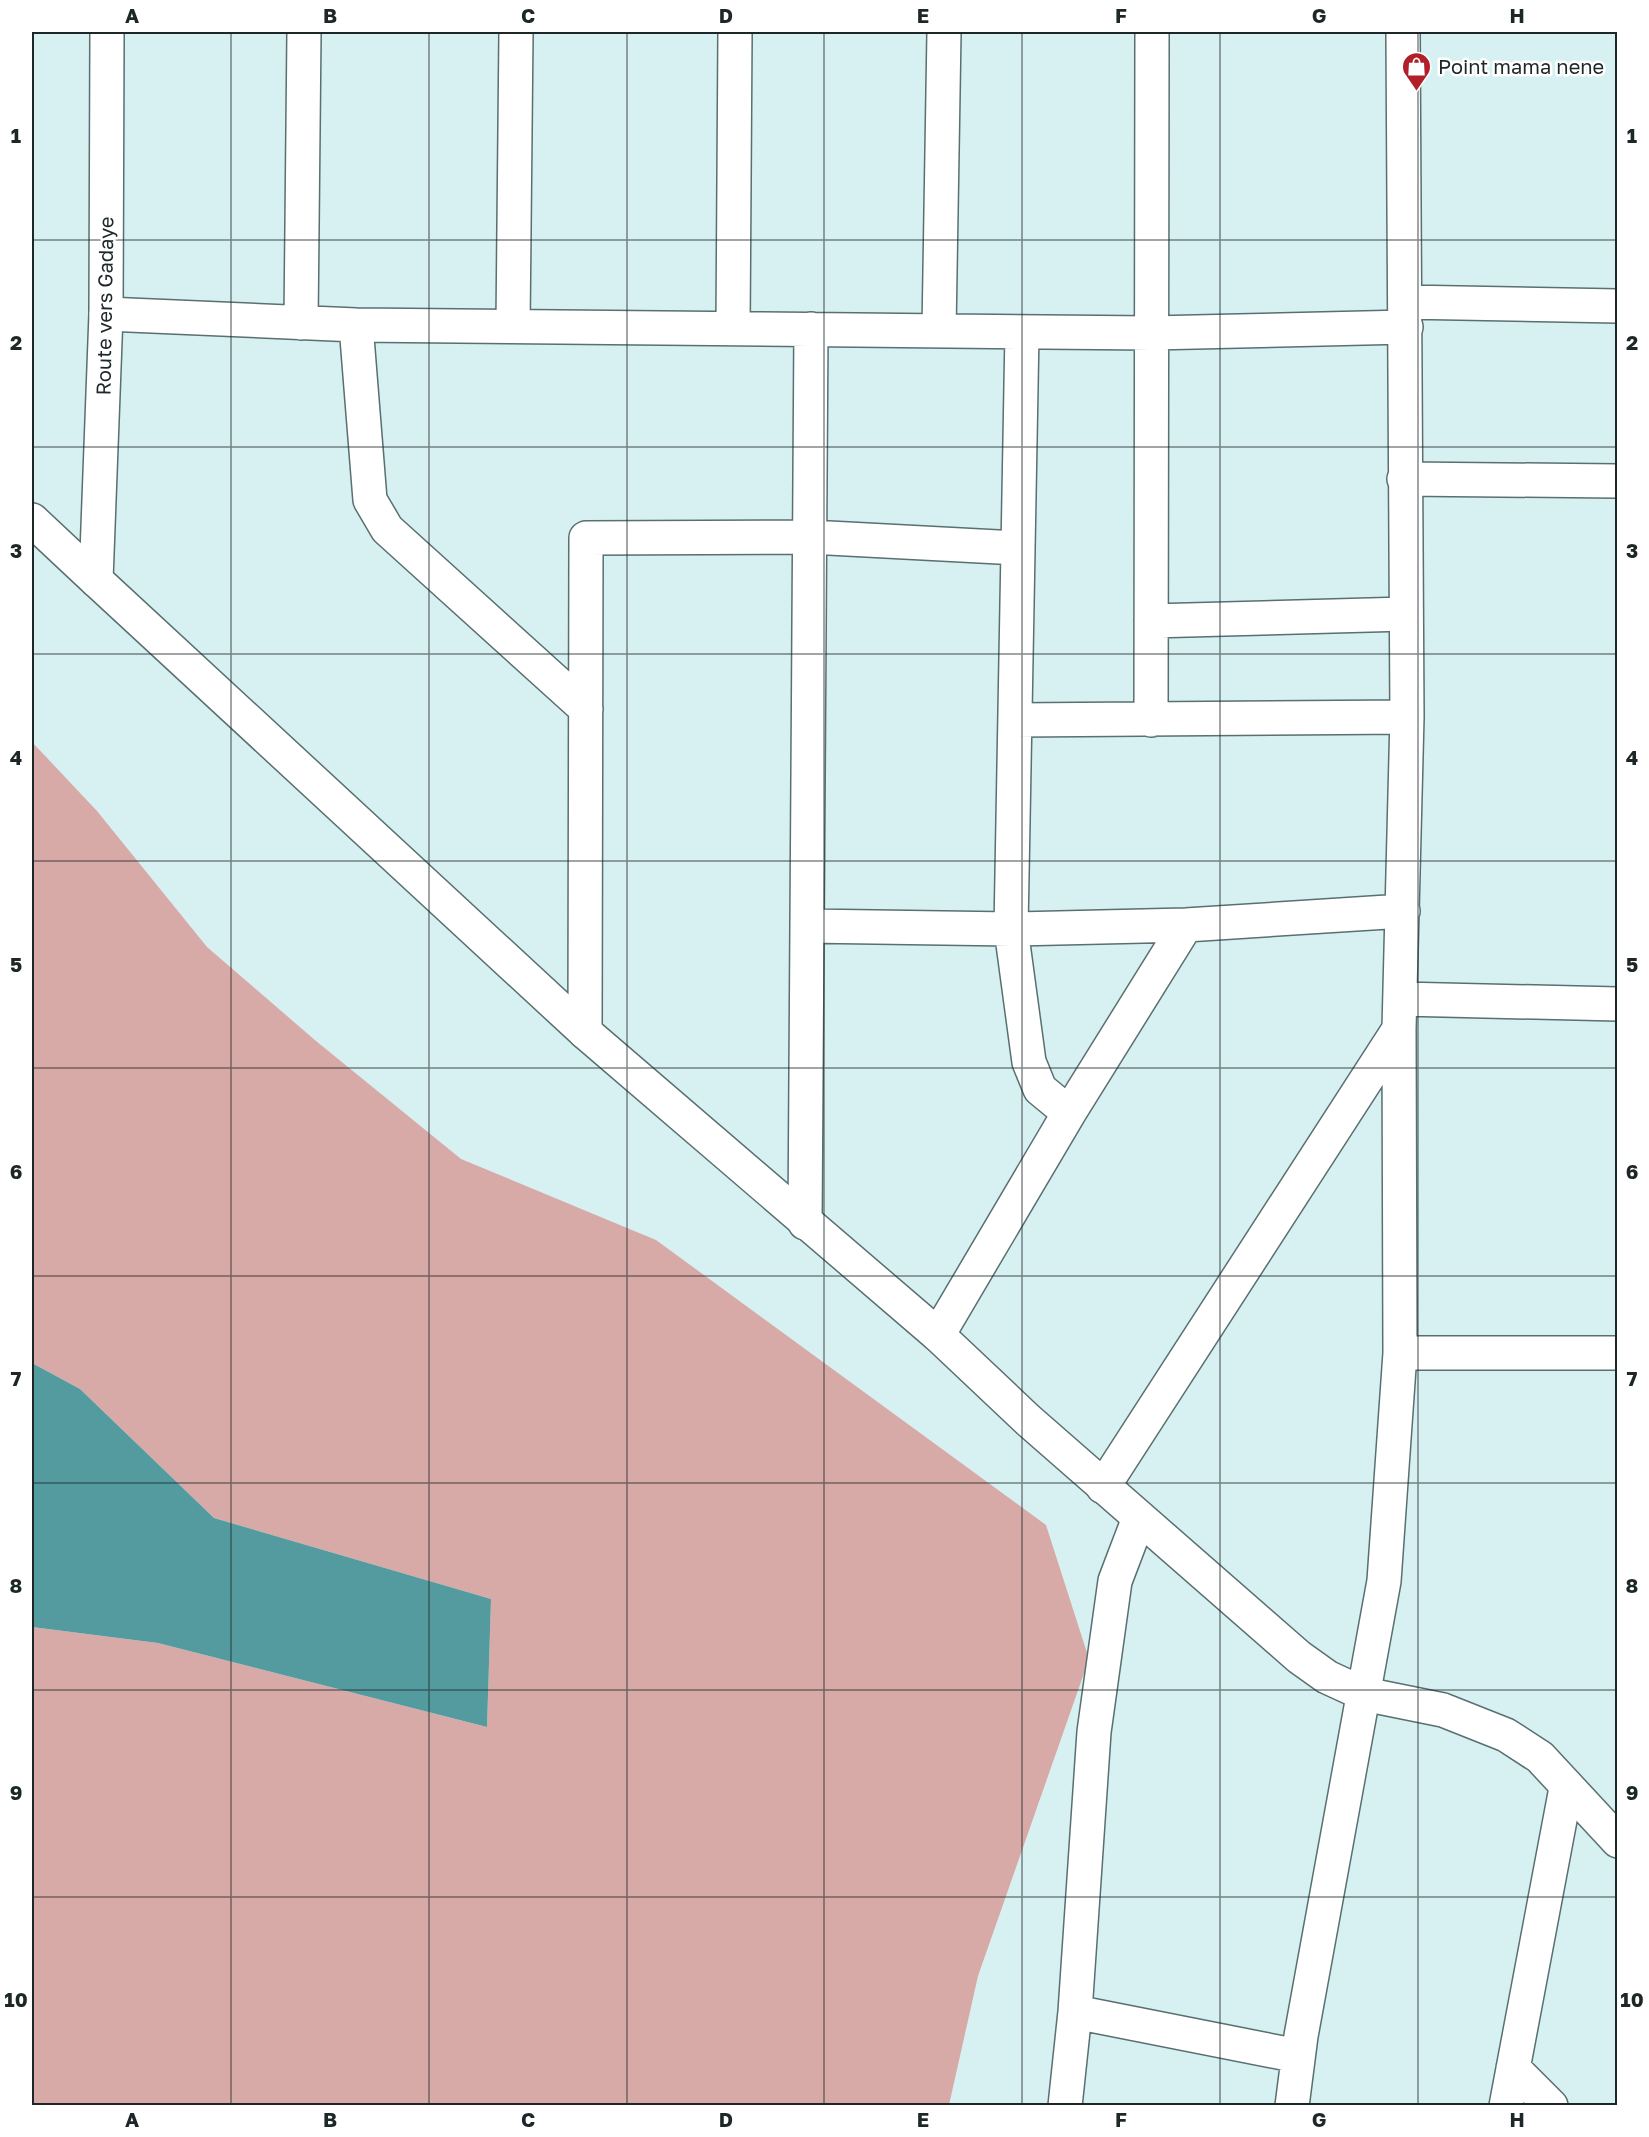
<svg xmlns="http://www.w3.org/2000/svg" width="1649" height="2137" font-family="'Golos Text',sans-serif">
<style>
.green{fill:#d8aaa7}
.water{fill:#539b9e}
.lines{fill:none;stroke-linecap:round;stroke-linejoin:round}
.minor-casing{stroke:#596f70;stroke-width:36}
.tertiary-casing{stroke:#596f70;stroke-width:36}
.minor{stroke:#fff;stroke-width:33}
.tertiary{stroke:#fff;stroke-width:33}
.grid{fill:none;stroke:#1e2728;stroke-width:1.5;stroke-opacity:0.55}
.labels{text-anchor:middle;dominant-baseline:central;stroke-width:5;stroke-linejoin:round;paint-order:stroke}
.poi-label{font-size:20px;fill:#1e2728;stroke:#fff;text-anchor:start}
.street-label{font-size:20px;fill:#1e2728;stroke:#fff}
.neatline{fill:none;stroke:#1e2728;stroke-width:2}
.grid-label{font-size:20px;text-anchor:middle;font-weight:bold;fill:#1e2728}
</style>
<rect width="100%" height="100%" fill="#d7f0f1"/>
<!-- green -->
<path class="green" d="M32,742L97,811L207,947L316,1041L461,1159L656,1240L1046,1525L1089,1659L978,1976L949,2105H32V1627L158,1643L487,1727L491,1599L214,1518L80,1389L32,1363Z"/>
<!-- water -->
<path class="water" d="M32,1363L80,1389L214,1518L491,1599L487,1727L158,1643L32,1627Z"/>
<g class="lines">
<defs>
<path id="minor" d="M1405,302L1618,306
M106,314L356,325L1152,333L1406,327
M301,323L304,32
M356,325L370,500L387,529L586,709
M513,326L516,32
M733,328L735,32
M939,331L944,32
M1022,332L1011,929L1029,1062L1040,1089L1069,1113
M1404,479L1618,481
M32,520L96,580
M1151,621L1406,614
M1015,720L1407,717
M1151,720L1152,32
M807,926L1011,929L1186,925L1403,911
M1401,999L1618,1004
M585,1032L586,538L810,537L1018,548
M805,1223L811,329
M938,1335L1069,1113L1186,925
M1400,1353H1618
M1103,1487L1399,1029
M1075,2012L1298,2056
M1513,2068L1551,2106
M1065,2106L1075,2012L1094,1732L1115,1581L1139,1518
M1292,2106L1301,2036L1384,1581L1400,1353L1399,1029L1407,717L1403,32
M1506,2106L1566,1788"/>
<path id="tertiary" d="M107,32L106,314L96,580L585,1032L938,1335L1028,1420L1299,1657L1327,1677L1364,1694L1443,1710L1506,1735L1540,1757L1618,1841"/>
</defs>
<!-- minor casing -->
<use href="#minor" class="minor-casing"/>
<!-- tertiary casing -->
<use href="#tertiary" class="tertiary-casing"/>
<!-- minor -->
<use href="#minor" class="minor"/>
<!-- tertiary -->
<use href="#tertiary" class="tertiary"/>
</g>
<!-- grid -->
<path class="grid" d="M231,32V2106M429,32V2106M627,32V2106M824,32V2106M1022,32V2106M1220,32V2106M1418,32V2106M32,240H1618M32,447H1618M32,654H1618M32,861H1618M32,1068H1618M32,1276H1618M32,1483H1618M32,1690H1618M32,1897H1618"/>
<!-- icons -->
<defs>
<symbol id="shop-pin" viewBox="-11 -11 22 30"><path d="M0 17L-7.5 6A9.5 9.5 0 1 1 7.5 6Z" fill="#b11f2a" stroke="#fff"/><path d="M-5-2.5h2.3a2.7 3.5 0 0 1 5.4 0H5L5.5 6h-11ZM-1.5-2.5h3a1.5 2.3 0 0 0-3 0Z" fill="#fff"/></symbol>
</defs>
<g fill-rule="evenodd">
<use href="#shop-pin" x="1400" y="50" width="33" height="45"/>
</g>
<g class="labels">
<!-- poi labels -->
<g class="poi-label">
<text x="1438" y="66">Point mama nene</text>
</g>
<!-- street labels -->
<g class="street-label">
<text transform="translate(104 306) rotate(-89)">Route vers Gadaye</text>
</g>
</g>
<!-- border -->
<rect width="1649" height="2137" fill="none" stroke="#ffffff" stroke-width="66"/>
<rect x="33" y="33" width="1583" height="2071" class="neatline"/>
<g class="grid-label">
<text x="132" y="23">A</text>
<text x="330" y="23">B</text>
<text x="528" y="23">C</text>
<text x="726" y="23">D</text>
<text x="923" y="23">E</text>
<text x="1121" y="23">F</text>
<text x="1319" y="23">G</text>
<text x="1517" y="23">H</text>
<text x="16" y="143">1</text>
<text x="1632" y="143">1</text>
<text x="16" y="350">2</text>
<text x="1632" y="350">2</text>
<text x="16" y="558">3</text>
<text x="1632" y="558">3</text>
<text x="16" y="765">4</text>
<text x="1632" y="765">4</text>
<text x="16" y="972">5</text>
<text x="1632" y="972">5</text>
<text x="16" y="1179">6</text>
<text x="1632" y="1179">6</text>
<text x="16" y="1386">7</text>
<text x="1632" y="1386">7</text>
<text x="16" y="1593">8</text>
<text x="1632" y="1593">8</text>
<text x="16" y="1800">9</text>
<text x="1632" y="1800">9</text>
<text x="16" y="2007">10</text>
<text x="1632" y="2007">10</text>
<text x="132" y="2127">A</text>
<text x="330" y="2127">B</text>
<text x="528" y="2127">C</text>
<text x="726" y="2127">D</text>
<text x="923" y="2127">E</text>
<text x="1121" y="2127">F</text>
<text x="1319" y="2127">G</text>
<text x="1517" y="2127">H</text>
</g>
</svg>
